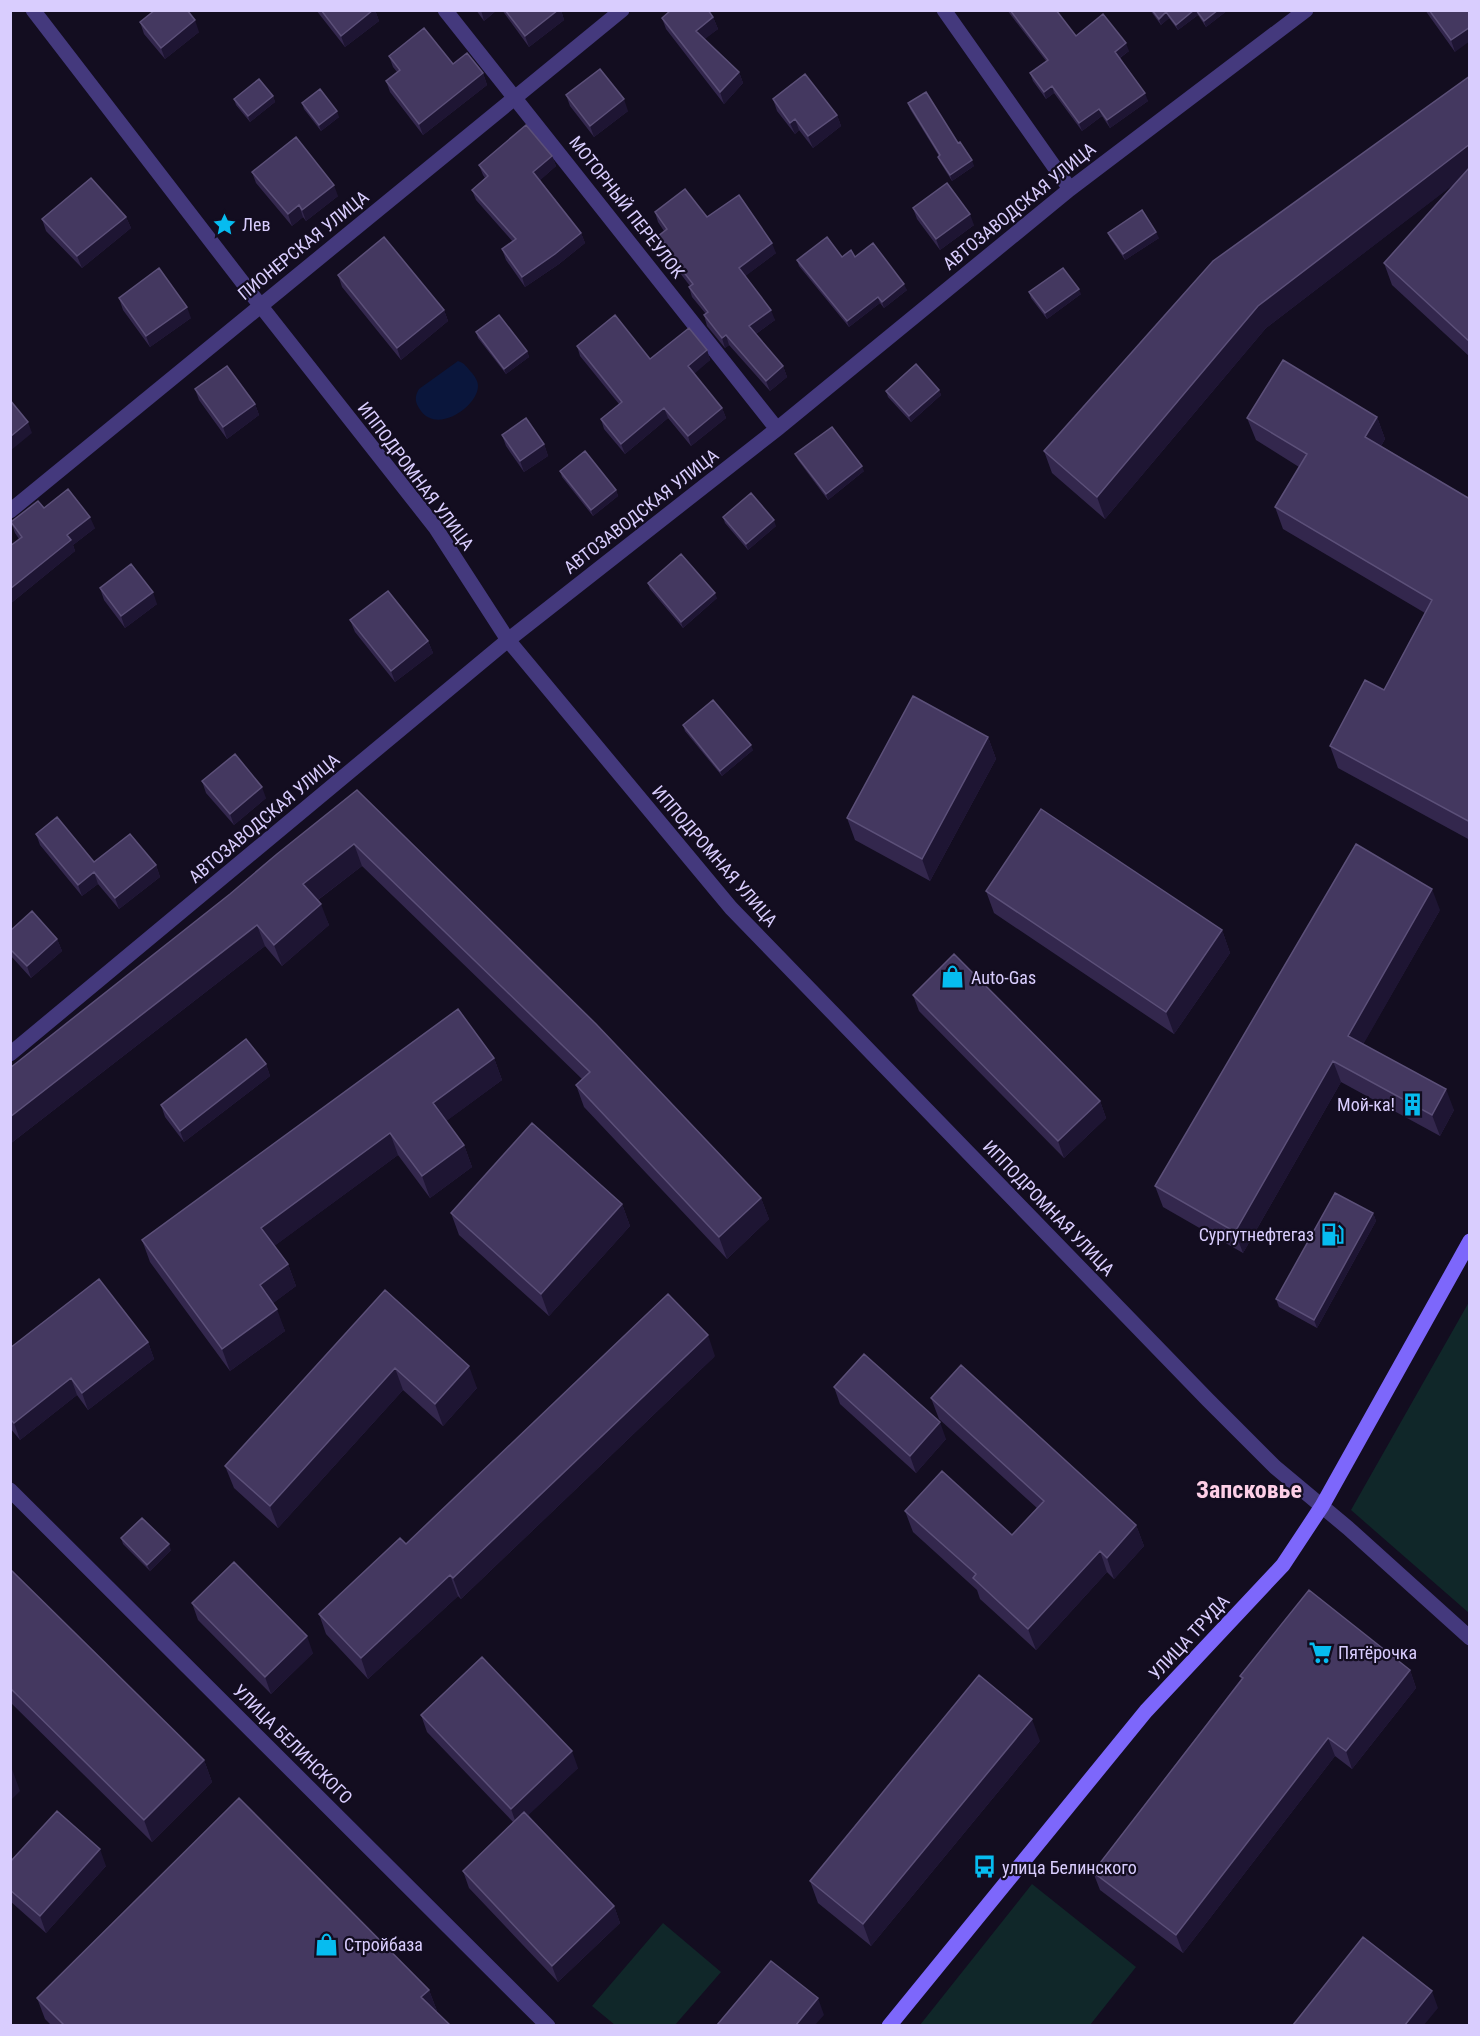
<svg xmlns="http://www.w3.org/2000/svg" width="1480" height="2036" font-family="'Roboto Condensed',sans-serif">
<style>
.green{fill:#102729}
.water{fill:#0a163c}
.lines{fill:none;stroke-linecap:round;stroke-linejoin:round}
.minor{stroke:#44397d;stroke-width:15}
.secondary{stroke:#7d67fb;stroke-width:15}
.wall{fill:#33274d}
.shaded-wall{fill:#1e1533}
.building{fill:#443860;stroke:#5c5079;stroke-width:1.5}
.labels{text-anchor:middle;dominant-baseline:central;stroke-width:4.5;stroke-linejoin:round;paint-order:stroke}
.street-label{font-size:18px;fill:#d9cdfe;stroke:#130d20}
.poi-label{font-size:18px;fill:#d9cdfe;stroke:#130d20;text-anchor:start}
.district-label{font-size:24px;font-weight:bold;fill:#fecfe7;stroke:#130d20}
</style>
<rect width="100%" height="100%" fill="#130d20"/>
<!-- green -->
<path class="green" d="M1469,1302V1613L1351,1510Z
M1032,1884L1136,1967L1090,2025H920Z
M663,1923L721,1972L675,2025H615L592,2006Z"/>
<!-- water -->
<path class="water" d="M458,361C465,363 467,368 472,373C475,377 478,381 478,386C478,406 438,434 421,411C415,403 414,397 419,389Z"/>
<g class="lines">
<!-- minor -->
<path class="minor" d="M33,10L260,305L435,527L508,640L731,908L1208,1400L1275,1467L1348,1528L1470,1638
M445,10L777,429
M944,10L1070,189
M10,511L622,10
M10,1054L508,640L777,429L1070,189L1306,10
M10,1490L548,2026"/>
<!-- secondary -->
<path class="secondary" d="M889,2026L1146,1711L1283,1565L1322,1506L1470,1241"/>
</g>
<!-- wall -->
<path class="wall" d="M316,10H375L379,21L345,47Z
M476,10H497L484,21Z
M502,10H561L564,20L529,47Z
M1007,10H1056L1076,36L1129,51L1120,58L1148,101L1110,128L1102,116L1082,131L1054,93L1046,99L1033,81L1030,73L1046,61Z
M1150,10H1228L1206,27L1198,15L1178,30L1169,18L1161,25Z
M1425,10H1470L1455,52Z
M674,11L713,17L718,29L704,39L739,72L743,83L724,104L666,29L662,18Z
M140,22L199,32L165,59L144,34Z
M389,56L453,64L483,73L487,85L423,135L390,92L386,81L397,72L393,67Z
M1470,76V357L1392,285L1384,263L1455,183L1266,328L1105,519L1052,473L1044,451Z
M566,95L628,111L594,137L570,106Z
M273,96L275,102L250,122L236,105L234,99Z
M773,99L837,115L841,126L813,148L799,130L795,134L777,111Z
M302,103L339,117L321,131L304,109Z
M908,103L958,143L974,166L952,181L940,162L938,157L939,156L910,109Z
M552,156L556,166L540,180L581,233L585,243L559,264L525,287L506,260L502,249L513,242L476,200L472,190L485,178L483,175L479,165Z
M252,172L338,196L306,221L303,217L292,226L256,183Z
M913,208L974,225L940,250L917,219Z
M655,212L707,217L776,253L745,276L775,320L756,334L783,366L787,377L770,391L729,345L725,348L707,326L704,315L706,314L692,297L689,287L690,286L660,247L657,237L664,231L658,222Z
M126,217L131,228L82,268L46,231L42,219Z
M1108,233L1159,238L1125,260L1110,238Z
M842,257H855L907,290L884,308L880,303L849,327L799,266L797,260Z
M338,275L444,310L448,321L401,360L342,287Z
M1029,292L1081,294L1047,319L1031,298Z
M119,298L191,318L150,347L123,310Z
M476,332L527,351L529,357L506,374L478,338Z
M577,346L650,359L707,350L710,360L694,373L722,408L726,418L691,446L668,418L625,454L604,429L601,419L619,404L580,356Z
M195,389L255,404L259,415L227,439L199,400Z
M939,390L941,395L911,422L888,397L886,391Z
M1377,417L1385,439L1381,446L1470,499V840L1338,768L1330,746L1384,690L1425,613L1283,529L1275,507L1299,467L1256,440L1247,418Z
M502,435L544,444L548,456L524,472L506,446Z
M795,454L864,471L828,500L798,460Z
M560,471L616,490L618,496L593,516L562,477Z
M44,508L95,528L73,545L75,551L10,604V546L19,539L15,533L11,522Z
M723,517L776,526L748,550L725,523Z
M648,583L717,598L683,628L650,589Z
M100,588L157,604L125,628L104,600Z
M350,620L428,641L433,653L395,682L355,632Z
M683,725L753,750L722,776L685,731Z
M988,737L996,759L930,881L855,840L847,818Z
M202,781L266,798L234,825L206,793Z
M357,790L761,1198L769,1219L727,1259L584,1107L576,1085L582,1079L362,866L318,900L329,925L282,966L265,946L10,1144V1068L230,894Z
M36,834L94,862L156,865L160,877L119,909L98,884L82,896L40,845Z
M986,891L1222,930L1230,953L1174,1034L994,913Z
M1440,910L1363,1044L1454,1110L1440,1136L1341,1082L1243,1253L1163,1207L1155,1186Z
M10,931L57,939L62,951L31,978L10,955Z
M913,995L1100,1101L1106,1118L1064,1158L919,1011Z
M494,1058L502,1080L446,1121L464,1145L472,1167L430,1198L398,1155L274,1246L288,1264L296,1286L273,1303L285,1331L230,1371L150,1262L142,1240Z
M266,1064L270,1076L184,1142L165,1117L161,1105Z
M622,1204L630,1226L549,1316L459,1235L451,1213Z
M1373,1213L1376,1221L1317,1328L1279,1307L1276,1299Z
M385,1290L477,1388L443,1426L403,1390L278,1528L234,1488L225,1466Z
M148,1342L154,1359L88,1410L77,1395L20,1440L10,1428V1348Z
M715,1356L461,1599L458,1596L368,1679L326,1634L319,1614L406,1544Z
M834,1387L946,1439L916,1473L840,1404Z
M931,1398L1136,1525L1144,1546L1114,1579L1107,1572L1036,1650L980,1599L977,1590L913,1532L905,1511L1012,1535L1037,1508L939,1419Z
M121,1538L171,1550L150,1571L123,1544Z
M10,1569L204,1760L212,1782L152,1842L10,1702Z
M192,1603L313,1653L271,1694L198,1620Z
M1410,1670L1416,1688L1352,1769L1335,1756L1183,1953L1100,1890L1093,1872L1241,1679L1240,1676Z
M421,1715L578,1768L528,1815L614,1906L620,1923L558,1982L469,1888L463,1871L513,1822L427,1732Z
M1040,1741L871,1946L818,1903L810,1881Z
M10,1862L106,1866L46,1933L10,1901Z
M429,1990L437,2011L436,2012L450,2025H51L45,2019L37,1998Z"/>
<!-- shaded-wall -->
<path class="shaded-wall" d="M373,10H375L379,21L345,47L341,36Z
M481,10H497L484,21Z
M558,10H561L564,20L529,47L525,36Z
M1194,10H1196L1198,15L1178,30L1176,25Z
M1218,10H1228L1206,27L1204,21Z
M1166,12L1169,18L1161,25L1159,19Z
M713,17L718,29L700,43L696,31Z
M195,20L199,32L165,59L161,48Z
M1470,27V41L1455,52L1451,40Z
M1126,43L1129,51L1118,59L1115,52Z
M739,72L743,83L724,104L720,92Z
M483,73L487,85L423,135L419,124Z
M1052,86L1054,93L1046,99L1044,92Z
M1145,93L1148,101L1110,128L1107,120Z
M273,96L275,102L250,122L248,116Z
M624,99L628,111L594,137L590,126Z
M1099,109L1102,116L1082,131L1079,123Z
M337,111L339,117L321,131L319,125Z
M837,115L841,126L813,148L808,136Z
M795,119L799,130L795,134L790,123Z
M1470,144V172L1266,328L1105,519L1097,497L1258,306Z
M552,156L556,166L537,183L533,172Z
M972,160L974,166L952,181L950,175Z
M334,185L338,196L306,221L302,210Z
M299,205L303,217L292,226L288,214Z
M970,214L974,225L940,250L936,239Z
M126,217L131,228L82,268L77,256Z
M1156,232L1159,238L1125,260L1123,254Z
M581,233L585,243L559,264L525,287L522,277Z
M772,243L776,253L743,278L739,268Z
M904,284L907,290L884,308L882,302Z
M1079,289L1081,294L1047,319L1045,313Z
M878,297L880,303L849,327L847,321Z
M187,307L191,318L150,347L146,336Z
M444,310L448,321L401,360L397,348Z
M771,310L775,320L753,336L749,326Z
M726,335L729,345L725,348L722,338Z
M707,350L710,360L692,376L688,366Z
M527,351L529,357L506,374L504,369Z
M783,366L787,377L770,391L766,381Z
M939,390L941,395L911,422L909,416Z
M255,404L259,415L227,439L223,427Z
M664,408L668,418L625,454L621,444Z
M722,408L726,418L691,446L688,436Z
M1377,417L1385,439L1373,459L1365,437Z
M28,422L32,433L10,451V437Z
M544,444L548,456L524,472L520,461Z
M862,466L864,471L828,500L826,494Z
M616,490L618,496L593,516L591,510Z
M90,517L95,528L73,545L75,551L10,604V589L67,535Z
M774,520L776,526L748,550L746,544Z
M153,592L157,604L125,628L121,616Z
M715,593L717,598L683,628L681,622Z
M428,641L433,653L395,682L391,671Z
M988,737L996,759L930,881L922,859Z
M751,745L753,750L722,776L720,771Z
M262,787L266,798L234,825L230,814Z
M354,844L362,866L311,905L303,884Z
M156,865L160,877L119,909L115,898Z
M94,872L98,884L82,896L78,885Z
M1432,889L1440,910L1356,1057L1348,1036Z
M321,904L329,925L282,966L274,945Z
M257,925L265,946L10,1144V1117Z
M1222,930L1230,953L1174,1034L1166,1012Z
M57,939L62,951L31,978L27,966Z
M494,1058L502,1080L441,1125L433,1103Z
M1333,1061L1341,1082L1243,1253L1235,1232Z
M266,1064L270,1076L184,1142L180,1131Z
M1446,1089L1454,1110L1440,1136L1432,1115Z
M1100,1101L1106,1118L1064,1158L1058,1141Z
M390,1133L398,1155L269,1250L261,1228Z
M464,1145L472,1167L430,1198L422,1176Z
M761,1198L769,1219L727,1259L719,1237Z
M622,1204L630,1226L549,1316L541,1294Z
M1373,1213L1376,1221L1317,1328L1314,1320Z
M288,1264L296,1286L268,1307L260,1285Z
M277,1309L285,1331L230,1371L222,1349Z
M708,1335L715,1356L461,1599L453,1578Z
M148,1342L154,1359L88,1410L82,1393Z
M469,1366L477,1388L443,1426L435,1404Z
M395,1368L403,1390L278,1528L270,1506Z
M71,1378L77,1395L20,1440L14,1423Z
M940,1422L946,1439L916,1473L910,1456Z
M1136,1525L1144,1546L1114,1579L1107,1558Z
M169,1544L171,1550L150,1571L147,1565Z
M1100,1551L1107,1572L1036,1650L1028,1629Z
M450,1575L458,1596L368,1679L361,1658Z
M307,1636L313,1653L271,1694L265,1677Z
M1410,1670L1416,1688L1352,1769L1346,1751Z
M1032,1719L1040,1741L871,1946L863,1924Z
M1328,1738L1335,1756L1183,1953L1176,1935Z
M572,1751L578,1768L517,1826L511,1809Z
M204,1760L212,1782L152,1842L144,1820Z
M12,1769L20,1791L10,1801V1771Z
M100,1849L106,1866L46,1933L40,1916Z
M614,1906L620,1923L558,1982L552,1966Z
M429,1990L437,2011L429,2018L421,1997Z
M1432,1991L1438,2008L1424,2025H1405Z
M818,1998L824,2015L815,2025H796Z"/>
<!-- building -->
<path class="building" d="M155,10H187L195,20L161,48L140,22Z
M321,10H373L341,36Z
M505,10H558L525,36Z
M671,10L674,11L708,10L713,17L696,31L739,72L720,92L662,18Z
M1010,10H1056L1076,36L1103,14L1126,43L1115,52L1145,93L1107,120L1099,109L1079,123L1052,86L1044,92L1030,73L1048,60Z
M1152,10H1194L1176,25L1166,12L1159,19Z
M1196,10H1218L1204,21Z
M1429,10H1470V27L1451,40Z
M424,28L453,64L467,53L483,73L419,124L386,81L400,70L389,56Z
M600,69L624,99L590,126L566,95Z
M805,74L837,115L808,136L795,119L790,123L773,99Z
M1470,76V144L1258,306L1097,497L1044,451L1213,261Z
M259,79L273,96L248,116L234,99Z
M320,89L337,111L319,125L302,103Z
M926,92L958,143L960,142L972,160L950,175L938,157L940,155L908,103Z
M526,125L552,156L533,172L581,233L555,254L522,277L502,249L516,239L472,190L488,176L479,165Z
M296,137L334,185L302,210L299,205L288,214L252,172Z
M1470,167V342L1384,263Z
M91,178L126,217L77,256L42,219Z
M947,183L970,214L936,239L913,208Z
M685,189L707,217L739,195L772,243L739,268L771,310L749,326L783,366L766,381L726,335L722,338L704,315L708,312L689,287L693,284L657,237L667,229L655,212Z
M1142,210L1156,232L1123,254L1108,233Z
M384,237L444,310L397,348L338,275Z
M827,237L842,257L851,250L855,257L873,243L904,284L882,302L878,297L847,321L797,260Z
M159,268L187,307L146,336L119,298Z
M1063,268L1079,289L1045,313L1029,292Z
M499,315L527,351L504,369L476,332Z
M615,315L650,359L689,328L707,350L688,366L722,408L688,436L664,408L621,444L601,419L622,402L577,346Z
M1283,360L1377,417L1365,437L1470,499V822L1330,746L1365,680L1384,690L1432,600L1275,507L1307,454L1247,418Z
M916,364L939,390L909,416L886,391Z
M227,366L255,404L223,427L195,389Z
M10,400L28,422L10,437Z
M526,418L544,444L520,461L502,435Z
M832,427L862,466L826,494L795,454Z
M585,451L616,490L591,510L560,471Z
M68,489L90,517L67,535L71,540L10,589V546L22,537L11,522L38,501L44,508Z
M751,493L774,520L746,544L723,517Z
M681,554L715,593L681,622L648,583Z
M131,564L153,592L121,616L100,588Z
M388,591L428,641L391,671L350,620Z
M913,696L988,737L922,859L847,818Z
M713,700L751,745L720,771L683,725Z
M235,754L262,787L230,814L202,781Z
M357,790L596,1024L761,1198L719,1237L576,1085L590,1072L354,844L303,884L321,904L274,945L257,925L10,1117V1068L230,894L277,854Z
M1041,809L1222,930L1166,1012L986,891Z
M57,817L94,862L130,834L156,865L115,898L94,872L78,885L36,834Z
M1356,844L1432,889L1348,1036L1446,1089L1432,1115L1333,1061L1235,1232L1155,1186Z
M32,911L57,939L27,966L10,949V931Z
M954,954L1100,1101L1058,1141L913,995Z
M458,1009L494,1058L433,1103L464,1145L422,1176L390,1133L261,1228L288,1264L260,1285L277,1309L222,1349L142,1240Z
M246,1039L266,1064L180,1131L161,1105Z
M532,1123L622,1204L541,1294L451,1213Z
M1335,1193L1373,1213L1314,1320L1276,1299Z
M99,1279L148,1342L82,1393L71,1378L14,1423L10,1419V1348Z
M385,1290L469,1366L435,1404L395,1368L270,1506L225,1466Z
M668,1294L708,1335L453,1578L450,1575L361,1658L319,1614L400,1538L406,1544Z
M864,1354L940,1422L910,1456L834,1387Z
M961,1365L1136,1525L1107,1558L1100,1551L1028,1629L973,1578L976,1574L905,1511L942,1471L1012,1535L1044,1501L931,1398Z
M142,1518L169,1544L147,1565L121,1538Z
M234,1562L307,1636L265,1677L192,1603Z
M10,1569L204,1760L144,1820L10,1688Z
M1309,1590L1410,1670L1346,1751L1328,1738L1176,1935L1093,1872L1243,1678L1240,1676Z
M482,1657L572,1751L511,1809L421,1715Z
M979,1675L1032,1719L863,1924L810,1881Z
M239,1798L429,1990L421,1997L450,2025H64L37,1998Z
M57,1811L100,1849L40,1916L10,1890V1862Z
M524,1812L614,1906L552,1966L463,1871Z
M1363,1937L1432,1991L1405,2025H1293Z
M771,1961L818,1998L796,2025H717Z"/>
<!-- icons -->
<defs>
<symbol id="sight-bare" viewBox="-9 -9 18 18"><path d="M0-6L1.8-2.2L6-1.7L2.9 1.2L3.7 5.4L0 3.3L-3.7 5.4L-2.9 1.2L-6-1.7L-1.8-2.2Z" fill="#06bcf0" stroke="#130d20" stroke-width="2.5" paint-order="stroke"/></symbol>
<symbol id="shop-bare" viewBox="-9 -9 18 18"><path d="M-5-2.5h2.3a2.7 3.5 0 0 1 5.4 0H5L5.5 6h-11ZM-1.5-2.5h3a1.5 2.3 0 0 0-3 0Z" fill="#06bcf0" stroke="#130d20" stroke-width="2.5" paint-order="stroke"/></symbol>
<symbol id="building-bare" viewBox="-9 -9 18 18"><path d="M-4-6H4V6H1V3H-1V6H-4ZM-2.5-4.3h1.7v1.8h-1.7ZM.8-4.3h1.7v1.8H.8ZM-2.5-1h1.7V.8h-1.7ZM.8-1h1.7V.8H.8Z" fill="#06bcf0" stroke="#130d20" stroke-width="2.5" paint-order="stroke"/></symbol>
<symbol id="fuel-bare" viewBox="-9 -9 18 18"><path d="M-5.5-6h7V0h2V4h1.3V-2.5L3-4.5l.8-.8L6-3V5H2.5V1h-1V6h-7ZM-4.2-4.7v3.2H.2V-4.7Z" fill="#06bcf0" stroke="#130d20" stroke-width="2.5" paint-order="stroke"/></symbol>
<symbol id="supermarket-bare" viewBox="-9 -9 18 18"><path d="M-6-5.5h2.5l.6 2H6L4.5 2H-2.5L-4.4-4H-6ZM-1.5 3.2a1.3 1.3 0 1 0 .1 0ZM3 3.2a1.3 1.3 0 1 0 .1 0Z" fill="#06bcf0" stroke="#130d20" stroke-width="2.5" paint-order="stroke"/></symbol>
<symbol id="bus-bare" viewBox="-9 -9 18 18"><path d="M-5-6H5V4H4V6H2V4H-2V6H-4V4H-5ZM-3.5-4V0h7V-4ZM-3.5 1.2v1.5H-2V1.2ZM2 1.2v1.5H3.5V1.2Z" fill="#06bcf0" stroke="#130d20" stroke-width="2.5" paint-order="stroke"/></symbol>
</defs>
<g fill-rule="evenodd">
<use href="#sight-bare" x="208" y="208" width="33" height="33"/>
<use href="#shop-bare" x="936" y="960" width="33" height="33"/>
<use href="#building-bare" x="1396" y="1088" width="33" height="33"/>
<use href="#fuel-bare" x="1316" y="1218" width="33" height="33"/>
<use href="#supermarket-bare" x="1304" y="1636" width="33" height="33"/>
<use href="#bus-bare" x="968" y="1850" width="33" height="33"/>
<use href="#shop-bare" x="310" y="1928" width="33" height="33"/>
</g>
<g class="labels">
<!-- street labels -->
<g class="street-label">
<text transform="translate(1019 206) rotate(-39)">АВТОЗАВОДСКАЯ УЛИЦА</text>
<text transform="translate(627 207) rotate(52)">МОТОРНЫЙ ПЕРЕУЛОК</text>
<text transform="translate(303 245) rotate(-39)">ПИОНЕРСКАЯ УЛИЦА</text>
<text transform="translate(416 476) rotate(53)">ИППОДРОМНАЯ УЛИЦА</text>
<text transform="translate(641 511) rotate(-38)">АВТОЗАВОДСКАЯ УЛИЦА</text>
<text transform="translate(264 818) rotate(-40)">АВТОЗАВОДСКАЯ УЛИЦА</text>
<text transform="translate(715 856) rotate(49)">ИППОДРОМНАЯ УЛИЦА</text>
<text transform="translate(1049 1208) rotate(46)">ИППОДРОМНАЯ УЛИЦА</text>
<text transform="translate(1189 1637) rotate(-47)">УЛИЦА ТРУДА</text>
<text transform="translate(293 1744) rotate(45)">УЛИЦА БЕЛИНСКОГО</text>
</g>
<!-- poi labels -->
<g class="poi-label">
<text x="242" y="224">Лев</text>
<text x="971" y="977">Auto-Gas</text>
<text x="1395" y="1104" text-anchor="end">Мой-ка!</text>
<text x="1314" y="1234" text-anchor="end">Сургутнефтегаз</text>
<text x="1338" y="1652">Пятёрочка</text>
<text x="1002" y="1867">улица Белинского</text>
<text x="344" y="1944">Стройбаза</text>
</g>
<!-- district labels -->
<g class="district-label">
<text x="1249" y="1490">Запсковье</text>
</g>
</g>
<!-- border -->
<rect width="1480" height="2036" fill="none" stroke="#d9cdfe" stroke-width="24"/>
</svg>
